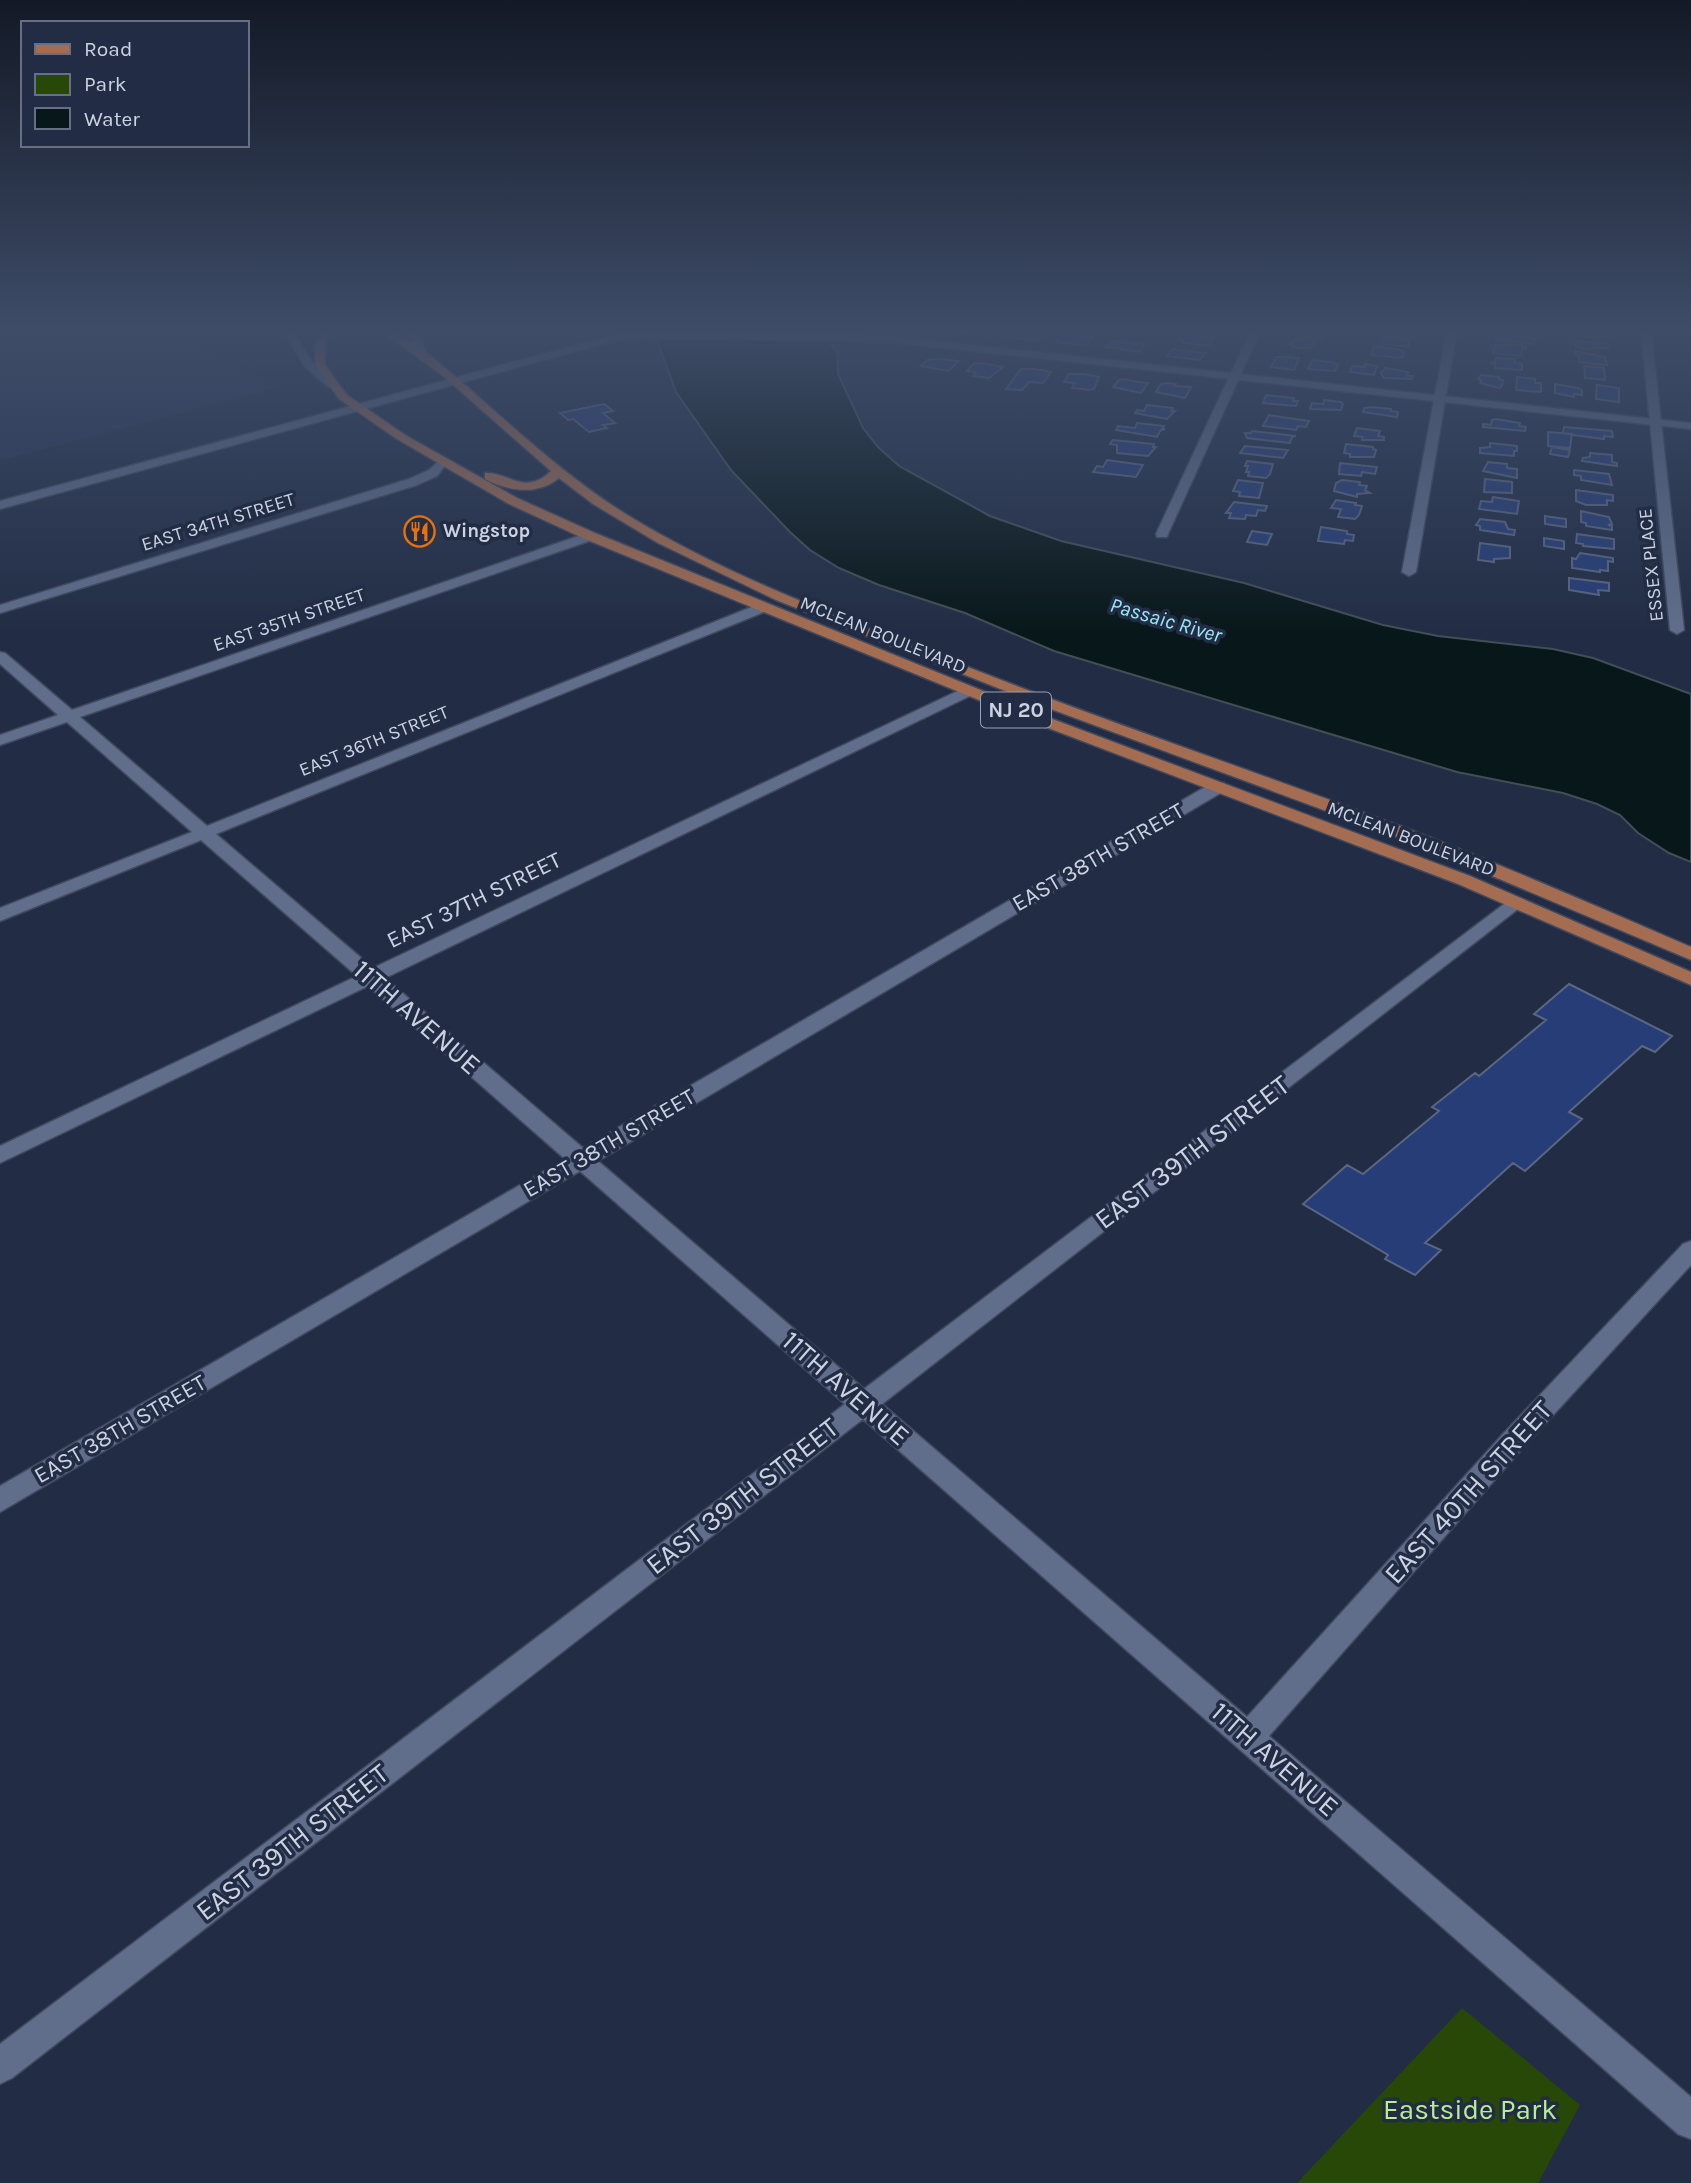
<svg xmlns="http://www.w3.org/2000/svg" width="1691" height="2183" font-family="Karla,sans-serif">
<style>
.built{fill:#263352}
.green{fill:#284807}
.water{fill:#081719;stroke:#424f56;stroke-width:2}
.building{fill:#263d77;stroke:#5a6783;stroke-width:2}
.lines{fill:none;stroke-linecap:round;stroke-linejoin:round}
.minor-casing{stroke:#41495f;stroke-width:3}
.secondary-casing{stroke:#41495f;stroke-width:3}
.primary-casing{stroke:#41495f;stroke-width:3}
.minor{fill:#616e8b;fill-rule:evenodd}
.secondary{fill:#616e8b;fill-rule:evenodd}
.primary{fill:#a46d51;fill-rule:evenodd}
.labels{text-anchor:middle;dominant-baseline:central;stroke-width:7;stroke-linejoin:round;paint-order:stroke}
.far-street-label{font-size:19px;fill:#cbd3e3;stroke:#222d45}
.far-poi-label{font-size:19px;font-weight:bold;fill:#cbd3e3;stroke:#222d45;text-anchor:start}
.far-water-label{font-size:21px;font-style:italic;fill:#9aeaf7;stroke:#222d45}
.shield{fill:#222d45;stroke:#98a1b4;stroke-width:2}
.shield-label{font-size:21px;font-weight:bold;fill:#cbd3e3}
.street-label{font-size:23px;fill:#cbd3e3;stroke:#222d45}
.near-street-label{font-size:28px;fill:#cbd3e3;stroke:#222d45}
.near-park-label{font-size:28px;fill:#b8ee91;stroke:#222d45}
</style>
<rect width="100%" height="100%" fill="#222d45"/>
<!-- built -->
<path class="built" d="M104,330H167L277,388L3,460L0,458V339L8,344H30Z"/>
<!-- green -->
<path class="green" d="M1462,2008L1580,2105L1538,2183H1297Z"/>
<!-- water -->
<path class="water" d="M660,330H833L831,344L837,351L838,374L863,428L878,447L899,466L990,516L1061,541L1244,583L1383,625L1438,636L1553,649L1593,658L1691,694V862L1669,853L1638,833L1620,815L1597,804L1563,793L1457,772L1054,651L965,613L879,585L839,568L810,550L790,532L731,470L676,392L658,343Z"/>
<!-- building -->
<path class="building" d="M960,330H996L991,336L958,332Z
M1014,330L1045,333L1038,341L1007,337Z
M1298,330H1315L1325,331L1322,339L1302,337L1303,333H1297Z
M1391,330H1415L1414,337L1390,335Z
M1581,330H1614L1613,337L1599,335V338L1580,336Z
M1511,331L1527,333L1524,337L1535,338L1534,344L1495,339L1498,332Z
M1064,333L1076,336L1093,337L1087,346L1056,342Z
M1183,333L1214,337L1208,346L1182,343L1183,340H1178Z
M1384,337L1409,340V347L1382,344Z
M1295,339L1315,341L1312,349L1292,347L1293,344H1289Z
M1110,341L1144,344L1140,352L1105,347Z
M1576,341L1608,344V348L1583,349L1576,347Z
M1508,344L1526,346V349L1522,348L1521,356L1493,353L1496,345L1508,346Z
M1374,346L1401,350L1404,352L1402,358L1371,355Z
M1172,349L1205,353L1200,360L1167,356Z
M1575,351L1605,357L1607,365L1579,362V355L1574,354Z
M1276,357H1288L1299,358L1294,370L1271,367Z
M1496,358L1515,359V363L1522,364V370L1495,368V364H1491L1495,362Z
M941,359L958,361L949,371L921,366L927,360Z
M1312,360L1330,362L1338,364L1335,371L1308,369Z
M974,363L988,364L1003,367L989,378L973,376L976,372L967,371Z
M1365,364L1377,366L1374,375L1350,372L1352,366L1365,367Z
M1584,366L1604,368L1605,380L1585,378Z
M1385,368L1408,372L1407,376H1413L1412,379L1384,378L1381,373Z
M1021,369H1035L1051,372L1043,383L1029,382L1022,390L1006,389Z
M1069,374H1085L1099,377L1094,389L1090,390L1072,388L1075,383L1064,382Z
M1481,375L1499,377V379L1503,380L1502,386L1499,388L1480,383L1481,380L1478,379Z
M1517,377L1535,379V383H1541V392L1516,390Z
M1125,379L1132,381L1148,383L1141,393L1113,387L1119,380Z
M1168,383L1176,384L1175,386L1191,387L1185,398L1156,392L1161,384Z
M1555,384L1578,388L1582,390V395L1574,394V397L1555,393Z
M1597,385L1619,388V402L1596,399Z
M1266,395L1294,398L1293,401H1298L1296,406L1263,403Z
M1324,400L1341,402L1343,404L1341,410L1310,409L1312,403L1323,404Z
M604,404L613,411L603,413L615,423L603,425L607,428L589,432L573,419L568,420L560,413Z
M1147,405L1173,408L1171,411H1175L1167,419L1135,413L1137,410L1144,411Z
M1372,407L1391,409V411L1398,412L1397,417L1363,412L1364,408Z
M1269,415L1309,421L1306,427L1298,426L1296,430L1263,426Z
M1496,419L1520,423L1519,426L1526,427L1525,431L1483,427V424L1491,425L1492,420Z
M1137,423L1164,426L1162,429H1165L1160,431L1157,437L1116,430L1118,426L1135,428Z
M1564,427L1612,431L1613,437L1604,436V439L1573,435L1563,433Z
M1357,428L1380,431L1378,436L1384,437V440H1362L1363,437L1354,436Z
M1252,431L1296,436L1292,437L1290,443L1247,438L1245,433H1251Z
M1548,432L1572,434L1570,448L1548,446Z
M1113,440L1154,444L1153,447H1156L1148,456L1117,453V445L1110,444Z
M1490,443L1517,446V451H1514V456L1480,453V448L1490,447Z
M1346,444L1373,447V449L1376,450L1374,457H1350V454L1344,453Z
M1245,446L1288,450L1283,458L1240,453Z
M1552,447L1570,450L1568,457L1550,454Z
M1590,453L1612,455V462L1617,463V466L1582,461L1583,458L1590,457Z
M1107,460L1143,465L1136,477L1093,472L1097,466L1103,467Z
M1247,461L1273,464L1270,474L1266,478L1248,476L1249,472H1246L1248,466H1245Z
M1488,462L1507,464V468L1517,469V478L1483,471Z
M1340,463L1377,467L1375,474L1362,472L1361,476L1339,474Z
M1574,470L1609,474L1612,485L1581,480V476L1574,475Z
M1485,479L1512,482V493L1484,492Z
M1238,480L1263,483L1259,498L1239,496L1240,492L1233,491Z
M1342,480L1360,482L1359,485L1367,486L1365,490L1370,493L1357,494V497L1334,491L1336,483Z
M1576,490L1613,495V501L1607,500V505H1586L1576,501Z
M1493,497L1519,501L1517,514L1479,509L1481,501L1492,502Z
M1336,500L1356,503L1355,505L1362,506L1359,515L1355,519L1338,517L1341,509L1331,508Z
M1234,502L1267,506L1265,511L1258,510L1256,516L1246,515L1245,519L1229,518L1231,513H1226Z
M1581,511L1609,517L1612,524L1608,525L1612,526V530L1586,526V523L1581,522Z
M1545,516L1566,519V527L1545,524Z
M1480,519L1505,522L1508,529L1515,530L1514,535L1480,530V526L1476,525Z
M1321,527L1347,531V534L1354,535L1353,541L1345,540L1344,544L1318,541Z
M1252,531L1272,534L1267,545L1247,542Z
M1577,534L1614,539V549L1583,546V544L1576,543Z
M1544,538L1564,541V549L1544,546Z
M1480,543L1510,547V558L1494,559V562L1478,560Z
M1580,553L1613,558V562L1608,561V571L1600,570V572L1572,568V558L1576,559Z
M1569,578L1609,583V591L1598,590L1599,595L1569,590Z
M1569,984L1672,1036L1655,1052L1642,1046L1569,1112L1582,1119L1525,1171L1513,1163L1425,1243L1441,1250L1415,1275L1385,1259L1388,1255L1303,1204L1347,1165L1363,1174L1439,1111L1432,1107L1475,1073L1479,1076L1546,1020L1534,1014Z"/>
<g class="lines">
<defs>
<path id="minor" d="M1251,330H1261L1168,534L1167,537H1157L1156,534Z
M1447,330H1457L1416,572L1409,576L1402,572Z
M1641,330H1651L1684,630L1677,634L1670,630Z
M442,458L448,462L437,476L417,485L0,613V605L409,479L429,470Z
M590,532L596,536L595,539L80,717L207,826L759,604H769V610L216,834L373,968L964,688H974L977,691L974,694L385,978L583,1148L1212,783H1224L1226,787L1224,791L598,1161L864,1389L1512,898L1518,897L1527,902L882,1404L1247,1717L1503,1434L1683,1244L1691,1241V1265L1521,1450L1269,1736L1691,2097V2139L1678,2134L863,1419L12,2078L0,2084V2044L845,1404L580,1171L0,1512V1486L565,1159L368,986L0,1163V1146L357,976L201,840L0,921V908L192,832L67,722L0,745V735L58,715L0,664V652L5,653L72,710Z"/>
<path id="secondary" d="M283,330H293L312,362L336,383V387H328L304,366Z
M639,332L880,335L1691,423V429L880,341L639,338L614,341L0,509V501L609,336Z"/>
<path id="primary" d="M322,330H332L325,345V365L347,395L405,435L517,498L595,533L1047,717L1470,876L1691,972V985L1458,884L1035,723L585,539L509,504L397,439L339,399L315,365V345Z
M380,330H391L413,343L408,330H418L426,352C494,407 554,470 629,516C737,582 860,624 978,671C1116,725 1257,772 1397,825C1496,862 1594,905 1691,947V960L1421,846L1048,708L776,600L658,543L593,504L559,478C537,496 508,491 485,479V473C508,471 524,497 551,471L443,376Z"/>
</defs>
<!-- minor casing -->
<use href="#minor" class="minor-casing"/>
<!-- secondary casing -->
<use href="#secondary" class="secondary-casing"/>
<!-- primary casing -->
<use href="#primary" class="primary-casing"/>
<!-- minor -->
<use href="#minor" class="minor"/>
<!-- secondary -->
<use href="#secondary" class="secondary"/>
<!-- primary -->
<use href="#primary" class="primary"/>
</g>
<!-- sky -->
<linearGradient id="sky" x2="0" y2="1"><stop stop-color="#131926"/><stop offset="0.52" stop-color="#3e4c68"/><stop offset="1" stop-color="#3e4c68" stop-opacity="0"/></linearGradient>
<rect width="1691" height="635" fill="url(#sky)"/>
<!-- icons -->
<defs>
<symbol id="restaurant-ring" viewBox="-11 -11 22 22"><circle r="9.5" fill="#222d45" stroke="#e8710a" stroke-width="1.5"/><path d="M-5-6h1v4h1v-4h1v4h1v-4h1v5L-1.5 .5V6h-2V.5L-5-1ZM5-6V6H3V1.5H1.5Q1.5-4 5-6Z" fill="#e8710a"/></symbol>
</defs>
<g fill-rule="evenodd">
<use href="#restaurant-ring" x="402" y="514" width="35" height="35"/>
</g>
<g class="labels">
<!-- far-street labels -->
<g class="far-street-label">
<text transform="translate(218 522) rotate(-17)">EAST 34TH STREET</text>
<text transform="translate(1651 565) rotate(-96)">ESSEX PLACE</text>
<text transform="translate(289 620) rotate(-19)">EAST 35TH STREET</text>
<text transform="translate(883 635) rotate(22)">MCLEAN BOULEVARD</text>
<text transform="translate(374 741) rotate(-22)">EAST 36TH STREET</text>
<text transform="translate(1411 839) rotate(21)">MCLEAN BOULEVARD</text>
</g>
<!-- far-poi labels -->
<g class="far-poi-label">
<text x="443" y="531">Wingstop</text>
</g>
<!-- far-water labels -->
<g class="far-water-label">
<text transform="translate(1166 620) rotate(16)">Passaic River</text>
</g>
<!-- shield labels -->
<rect class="shield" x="981" y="692.5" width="70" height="35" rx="5"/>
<g class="shield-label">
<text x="1016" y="710">NJ 20</text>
</g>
<!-- street labels -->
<g class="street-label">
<text transform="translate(1098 857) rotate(-30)">EAST 38TH STREET</text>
<text transform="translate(474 900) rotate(-26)">EAST 37TH STREET</text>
<text transform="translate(609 1143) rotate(-30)">EAST 38TH STREET</text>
<text transform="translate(120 1429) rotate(-30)">EAST 38TH STREET</text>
</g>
<!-- near-street labels -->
<g class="near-street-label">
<text transform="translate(417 1017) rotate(41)">11TH AVENUE</text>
<text transform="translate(1192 1152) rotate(-37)">EAST 39TH STREET</text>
<text transform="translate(846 1388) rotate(41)">11TH AVENUE</text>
<text transform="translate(1468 1492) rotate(-48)">EAST 40TH STREET</text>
<text transform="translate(742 1496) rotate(-38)">EAST 39TH STREET</text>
<text transform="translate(1275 1759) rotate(41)">11TH AVENUE</text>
<text transform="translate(292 1842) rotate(-38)">EAST 39TH STREET</text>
</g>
<!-- near-park labels -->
<g class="near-park-label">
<text x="1470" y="2109">Eastside Park</text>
</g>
</g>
<!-- legend -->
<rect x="21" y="21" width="228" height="126" fill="#222d45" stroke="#666f84" stroke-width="2"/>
<rect x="35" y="44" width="35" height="10" fill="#a46d51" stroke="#666f84" stroke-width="2"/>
<text x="84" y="56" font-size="21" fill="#cbd3e3">Road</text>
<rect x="35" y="74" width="35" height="21" fill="#284807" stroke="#666f84" stroke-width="2"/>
<text x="84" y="91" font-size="21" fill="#cbd3e3">Park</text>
<rect x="35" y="108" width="35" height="21" fill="#081719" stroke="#666f84" stroke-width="2"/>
<text x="84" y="126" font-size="21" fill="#cbd3e3">Water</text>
</svg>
